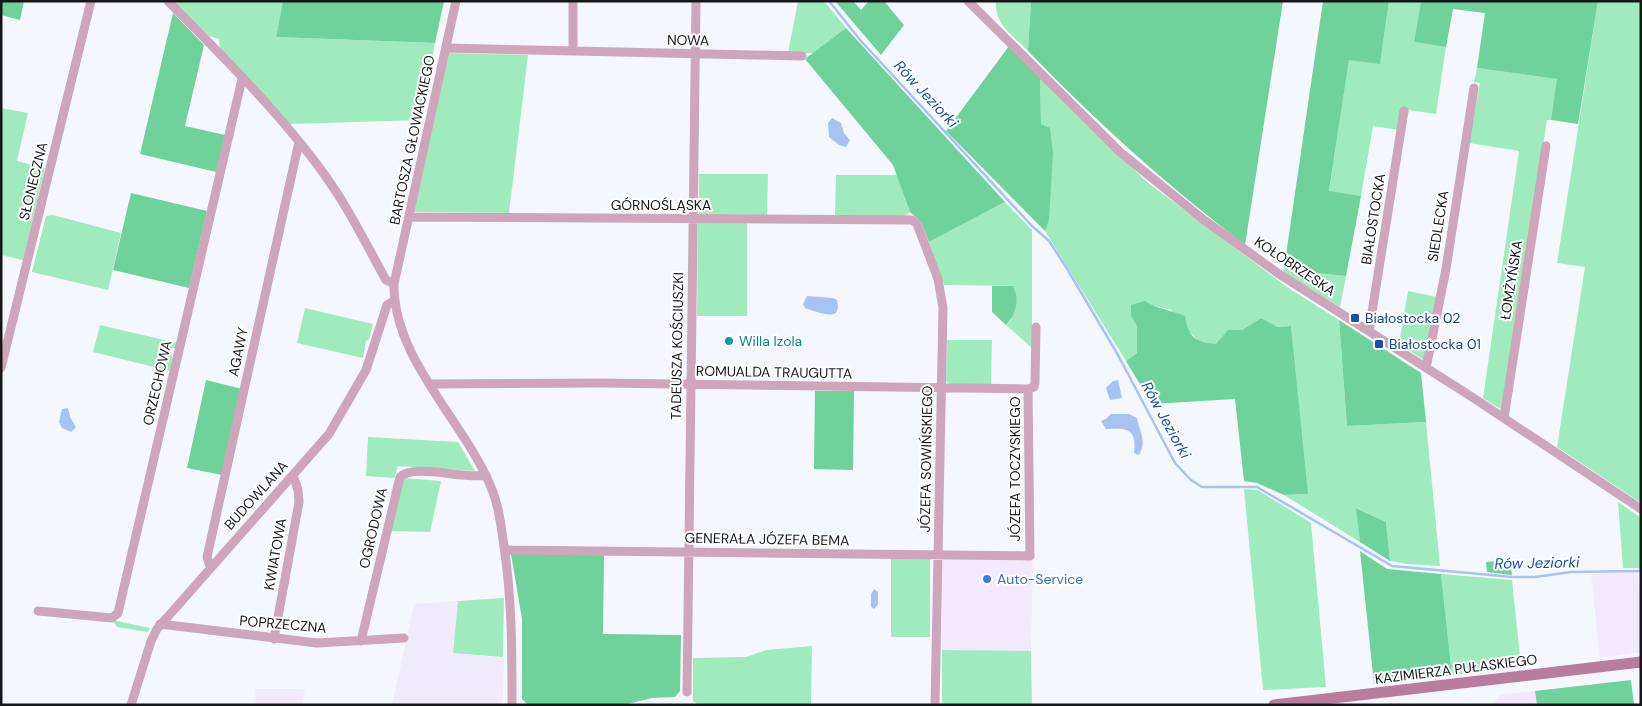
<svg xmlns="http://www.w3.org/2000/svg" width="1642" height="706" font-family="'DM Sans',sans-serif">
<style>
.commercial{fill:#f3e9fe}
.industrial{fill:#efebfc}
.green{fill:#a0ebbe}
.forest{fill:#70d29b}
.water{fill:#a6c3f2}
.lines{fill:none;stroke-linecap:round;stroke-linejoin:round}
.stream{stroke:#a6c3f2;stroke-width:2.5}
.street{stroke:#cea5ba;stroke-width:9}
.secondary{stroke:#b87d9c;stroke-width:11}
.transit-dot{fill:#1a4fb4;stroke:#fff;stroke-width:2}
.culture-dot{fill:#0f9aa8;stroke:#fff;stroke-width:2}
.shop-dot{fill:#3f7fe0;stroke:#fff;stroke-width:2}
.labels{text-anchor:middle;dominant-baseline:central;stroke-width:4;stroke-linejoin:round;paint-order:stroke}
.street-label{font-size:14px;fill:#161719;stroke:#fff}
.transit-label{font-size:14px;fill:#164399;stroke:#fff;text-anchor:start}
.culture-label{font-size:14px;fill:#0d838f;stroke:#fff;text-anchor:start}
.shop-label{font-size:14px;fill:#366cbe;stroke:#fff;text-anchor:start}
.water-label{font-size:15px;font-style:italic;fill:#1951aa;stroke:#fff}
</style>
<rect width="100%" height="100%" fill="#f4f8fe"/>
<!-- commercial -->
<path class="commercial" d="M943,559L1033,561L1031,651L942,650Z
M1637,572L1641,605V652L1600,658L1591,574Z
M255,689H305L302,705H256Z
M1535,691L1537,705H1493L1500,695Z"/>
<!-- industrial -->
<path class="industrial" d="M458,601L453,653L504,658L503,698L500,705H392L414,604Z"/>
<!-- green -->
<path class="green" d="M174,1H283L276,37L435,43L420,120L290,124L220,49L219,39L209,36Z
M798,1H824L846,28L814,53H788Z
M996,1H1031L1028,51C1013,36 994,24 996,1Z
M1389,1H1421L1414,42L1446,47L1436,114L1401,109L1399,130L1373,126L1361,196L1329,192L1349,59L1380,63Z
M1598,1H1641V503L1557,447L1585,267L1557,263Z
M449,53L528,55L509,213L414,212Z
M1477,68L1558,79L1551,120H1547L1502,410L1483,398L1519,151L1469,143L1480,83L1474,82Z
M1040,76L1147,182L1287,287L1339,320L1347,426L1426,422L1440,566L1407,564L1390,561L1386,522L1357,508L1360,542L1284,495L1307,494L1291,326L1278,327L1261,318L1242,330L1228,331L1216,344L1201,343L1187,330L1171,310L1154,306L1131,316L1137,326V353L1126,361L1045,231L1049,220L1041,124Z
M1,108L28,113L17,161L45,168L23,260L1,255Z
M699,174H768L767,216L699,215Z
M836,175H897L910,212L903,218L835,216Z
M1005,202L1032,230V348L1006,325L1011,320L1013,286L944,285L929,242Z
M53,215L121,233L108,290L32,272L46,216Z
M698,223H747V316H697Z
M1286,255L1295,267L1306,272L1346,276L1340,307L1283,273Z
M1408,291L1437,297L1424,360L1399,344Z
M305,308L373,324L369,339L366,341L363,358L297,343Z
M100,325L177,343L176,348H172L171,355L173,358L170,371L93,352Z
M947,340H992L991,384H949L946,381Z
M368,437L458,442L475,471L398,466L394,478L366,476Z
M403,478L441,481L430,532L391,531Z
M1244,489L1258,490L1311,523L1326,687L1263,690Z
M1618,502L1641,518V568H1623Z
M891,558L930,559V637H891Z
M1441,574L1512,580L1521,666L1452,675Z
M504,598L503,657L453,653L458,601Z
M112,620L150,628L148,632L117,627Z
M812,646L811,705H699L693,701V658L746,657L766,650Z
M942,650L1031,651L1032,705H942Z"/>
<!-- forest -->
<path class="forest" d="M1,1H24L20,20L1,15Z
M283,1H444L435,43L276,37Z
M835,1H853L861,10L869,1H884L904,25L881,55Z
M1031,1H1283L1245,245C1168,186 1095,121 1028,51Z
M1323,1H1389L1380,64L1349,60L1329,191L1361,196L1346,276L1306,272L1295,267L1286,255Z
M1421,1H1598L1578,124L1551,120L1557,79L1477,68L1485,13L1453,9L1446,47L1414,42Z
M173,13L204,45L185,126L225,135L216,172L140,154Z
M846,28L1005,202L929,242L921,222L910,212L893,165L805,59Z
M1009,46L1040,76L1041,124L1050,128L1053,153L1049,220L1045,231L946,131Z
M131,193L207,211L189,288L113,270Z
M992,286H1013C1020,300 1016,314 1006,325L992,312Z
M1145,301C1157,309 1171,310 1185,316C1188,337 1195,342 1216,344L1228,330H1242L1261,318L1278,327L1291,326L1308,494L1284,495L1257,483L1244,481L1235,399L1152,404L1126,361L1137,353V326L1131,316V305Z
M1339,320L1421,373L1426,422L1347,426Z
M206,380L242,389L222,475L187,468Z
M815,391H854L853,470L814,469Z
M1356,508L1386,522L1390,561L1360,542Z
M1360,551L1387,569L1441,574L1452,675L1374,684Z
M511,554H604L603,634L681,635L680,691L675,697L652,698L623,705H528L522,699V619Z
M1510,560L1512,575L1487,572L1486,562Z
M1631,680L1634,705H1537L1535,691Z"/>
<!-- water -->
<path class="water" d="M832,118L841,123L844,133L850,140L846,147L839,145L829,137L828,123Z
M807,296L833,298L837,300C843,324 818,312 805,308L803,304Z
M1118,380L1122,398L1110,400L1106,388L1113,381Z
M68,408L70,417L76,427L71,432L62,428L59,422L62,409Z
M1111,414H1129L1137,418C1140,432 1147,442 1139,455L1134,453C1137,428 1127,428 1106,429L1101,421L1106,419Z
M874,589L878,592V604L874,609L871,607V594Z"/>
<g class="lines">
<!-- stream -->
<path class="stream" d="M829,1L861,41L1031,225L1049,241L1066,267L1118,355L1175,463L1191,480L1202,487H1257L1392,566L1513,577H1535L1571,572L1641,571"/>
<!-- street -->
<path class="street" d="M168,1C222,56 279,112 324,174C348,207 366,244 386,280L394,284
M456,1L394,284C393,359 464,421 491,487C499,506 501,526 504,546C512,599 512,651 512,705
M573,1V51
M968,1L1120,152L1204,220L1279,274L1472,397L1641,509
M446,48L802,56
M409,217L912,220L917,224L938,279L943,308L935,705
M1369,331L1404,111
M1,368L91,1
M1426,368L1446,269L1474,88
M430,384L602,383L1028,389
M1504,418L1546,146
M505,550L1030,556L1028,389L1034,387L1035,383L1036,327
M210,567L207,557L299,142
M38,611L112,618L118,613L242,79
M160,624L317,643L404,638
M274,639L299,502L298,490L293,475
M361,641L400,477C415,463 465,480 486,475
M687,692L696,1
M131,705L151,641L157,629L329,434L366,370L387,305L395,300"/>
<!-- secondary -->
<path class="secondary" d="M1274,705L1641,662"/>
</g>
<!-- markers -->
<g class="transit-dot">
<rect x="1350" y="313" width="10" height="10" rx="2.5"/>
<rect x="1374" y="339" width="10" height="10" rx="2.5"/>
</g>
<circle class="culture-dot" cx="729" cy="341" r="5"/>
<circle class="shop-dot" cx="987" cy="579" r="5"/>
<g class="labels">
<!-- street labels -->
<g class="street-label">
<text transform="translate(688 40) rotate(1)">NOWA</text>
<text transform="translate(412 140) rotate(-78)">BARTOSZA GŁOWACKIEGO</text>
<text transform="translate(33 181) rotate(-76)">SŁONECZNA</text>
<text x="661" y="205">GÓRNOŚLĄSKA</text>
<text transform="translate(1373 219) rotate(-81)">BIAŁOSTOCKA</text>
<text transform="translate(1438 226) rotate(-81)">SIEDLECKA</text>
<text transform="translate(1295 266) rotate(34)">KOŁOBRZESKA</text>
<text transform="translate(1511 280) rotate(-81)">ŁOMŻYŃSKA</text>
<text transform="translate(677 346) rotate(-89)">TADEUSZA KOŚCIUSZKI</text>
<text transform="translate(238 352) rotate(-78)">AGAWY</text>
<text transform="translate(774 372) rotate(1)">ROMUALDA TRAUGUTTA</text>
<text transform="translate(157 383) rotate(-77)">ORZECHOWA</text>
<text transform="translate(926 459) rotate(-89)">JÓZEFA SOWIŃSKIEGO</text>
<text transform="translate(1015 469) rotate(-90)">JÓZEFA TOCZYSKIEGO</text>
<text transform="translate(256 495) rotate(-48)">BUDOWLANA</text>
<text transform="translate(373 528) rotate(-77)">OGRODOWA</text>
<text transform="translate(767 539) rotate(1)">GENERAŁA JÓZEFA BEMA</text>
<text transform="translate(275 554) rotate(-80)">KWIATOWA</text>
<text transform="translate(283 624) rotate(5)">POPRZECZNA</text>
<text transform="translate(1456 669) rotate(-7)">KAZIMIERZA PUŁASKIEGO</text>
</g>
<!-- transit labels -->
<g class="transit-label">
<text x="1365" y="318">Białostocka 02</text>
<text x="1389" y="344">Białostocka 01</text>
</g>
<!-- culture labels -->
<g class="culture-label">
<text x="739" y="341">Willa Izola</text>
</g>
<!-- shop labels -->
<g class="shop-label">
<text x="997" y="579">Auto-Service</text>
</g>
<!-- water labels -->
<g class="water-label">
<text transform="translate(926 94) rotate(47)">Rów Jeziorki</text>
<text transform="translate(1166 420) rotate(61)">Rów Jeziorki</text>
<text transform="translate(1537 563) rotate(-1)">Rów Jeziorki</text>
</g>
</g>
<!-- border -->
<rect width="1642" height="706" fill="none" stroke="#161719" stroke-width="5"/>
</svg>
